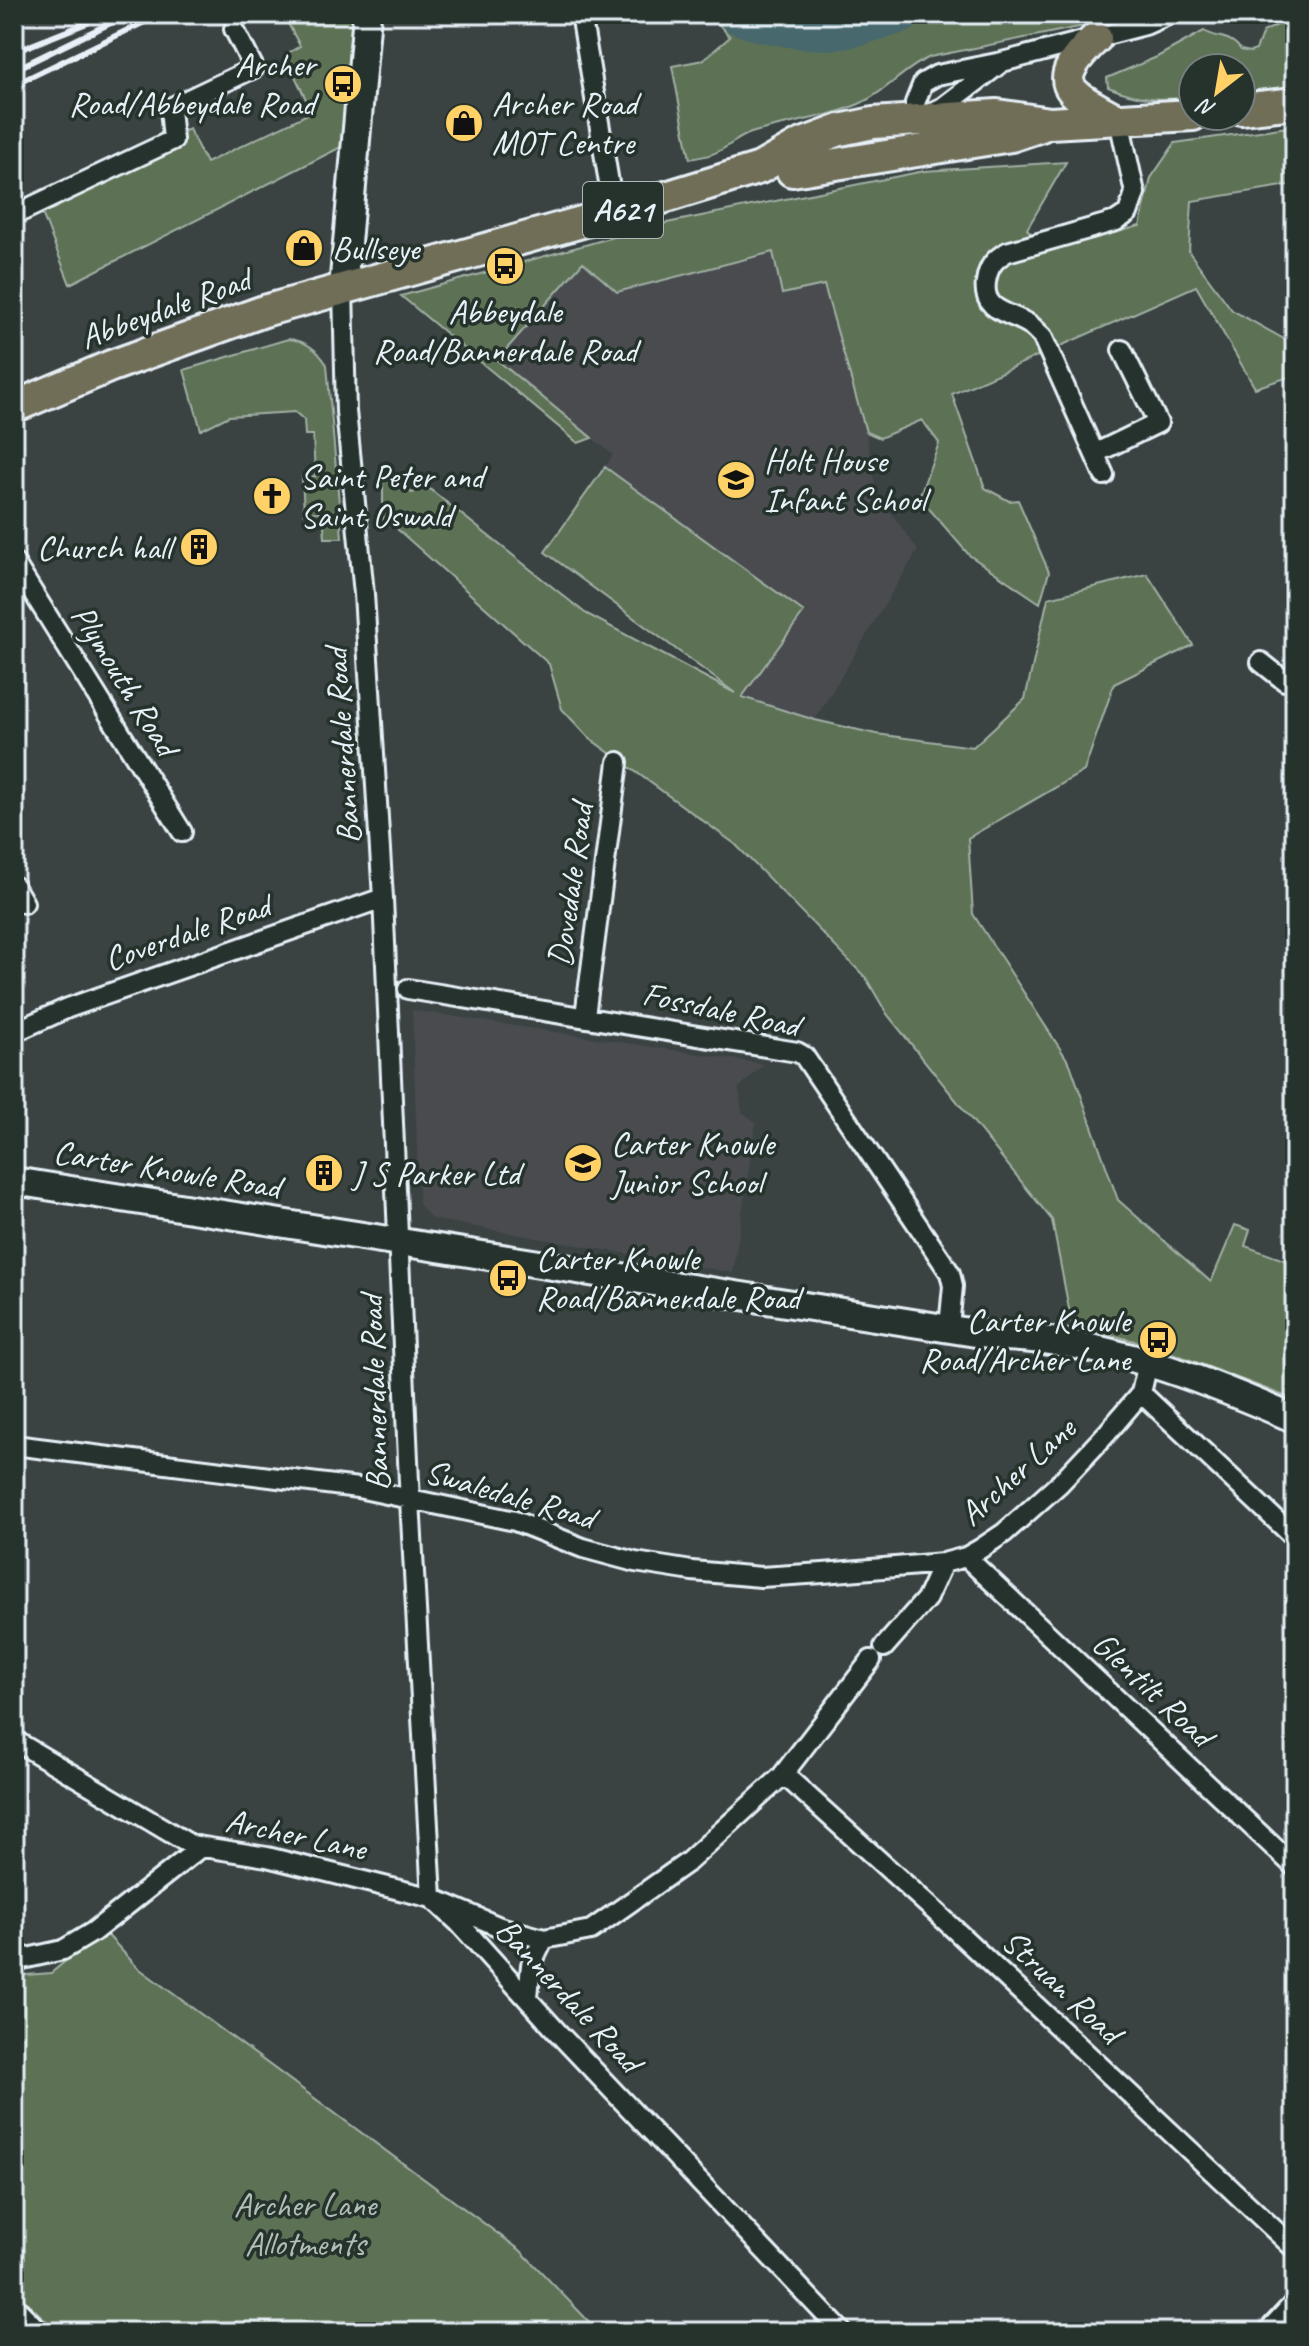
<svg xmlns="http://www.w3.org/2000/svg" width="1309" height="2346" font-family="Caveat,sans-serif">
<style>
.built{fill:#484c50}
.green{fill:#5d7154;stroke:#a2b1a6;stroke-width:2}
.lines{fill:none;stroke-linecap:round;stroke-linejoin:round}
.river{stroke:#47676d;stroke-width:38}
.street-casing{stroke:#e8f1f8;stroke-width:24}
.secondary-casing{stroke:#e8f1f8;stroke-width:32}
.primary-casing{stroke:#e8f1f8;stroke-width:36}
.street{stroke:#26332d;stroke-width:18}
.secondary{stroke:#26332d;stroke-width:26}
.primary{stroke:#716e59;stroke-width:30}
.rail{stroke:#e8f1f8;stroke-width:6}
.labels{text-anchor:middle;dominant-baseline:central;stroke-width:7;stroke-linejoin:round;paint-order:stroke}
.shield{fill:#26332d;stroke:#aeb8bb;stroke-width:2}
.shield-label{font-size:32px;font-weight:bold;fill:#e8f1f8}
.poi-label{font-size:34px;fill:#e8f1f8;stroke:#26332d;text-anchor:start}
.street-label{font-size:34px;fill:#e8f1f8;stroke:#26332d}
.park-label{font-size:34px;fill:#b0beb6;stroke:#26332d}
</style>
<rect width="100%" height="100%" fill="#3a4242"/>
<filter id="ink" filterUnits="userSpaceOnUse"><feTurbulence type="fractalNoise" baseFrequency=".0125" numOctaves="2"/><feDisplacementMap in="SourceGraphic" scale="16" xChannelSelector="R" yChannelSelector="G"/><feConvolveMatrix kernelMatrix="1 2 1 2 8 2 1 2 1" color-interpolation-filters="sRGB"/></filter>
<g filter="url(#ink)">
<!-- built -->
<path class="built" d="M774,252L824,284L866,432L877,493L918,550L815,720L742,697L545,552L613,455L497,360L583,262L618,292Z
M412,1010L764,1064L739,1088L742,1112L756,1122L733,1273L431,1219L419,1204Z"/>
<!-- green -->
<path class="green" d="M283,14H353L343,146L70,284L38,203L189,129L206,163L312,112L285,55L300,46Z
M710,14H1121L1094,24L930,57C903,69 885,93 859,104C824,119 787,122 751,133C739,137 731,145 719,151C711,156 699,157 690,159L672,66L703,60L730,37Z
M1295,16V86L1241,92V68H1193V97C1162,101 1137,99 1108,87L1107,78L1157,57L1204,31C1218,39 1231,35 1241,50L1250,52L1256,50L1263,32Z
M1295,126V184L1192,201L1189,252L1232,310L1284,339L1295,338V375L1255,388L1196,286L952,394L985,488L1009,501L1018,500L1049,572L1040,603L969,555L919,497L939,443L922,420L880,438L866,432L824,285L782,294L773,252L617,292L583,262L497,360L592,438L578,443L401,296L657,225L924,171L1066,162L1027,229L1047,251L1140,226L1151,178L1175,143Z
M288,339C305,340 318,350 327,365L342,538H325L323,512L304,513L302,477L315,476L313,435H305L304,420L295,412L229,416L201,430L184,370Z
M605,467L804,612L742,697L815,720L876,734L973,747L1025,699L1048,598L1147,574L1193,645L1114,684L1084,771L968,838L973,914L1070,1064L1118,1200L1211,1282L1235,1225L1250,1230L1245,1246L1295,1264V1400L1154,1346L1072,1325L1052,1220L887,1014L866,978L735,844L589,738L562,709L549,664L396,528L383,522V472L412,493L426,486L585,613L735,693L545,552Z
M103,1930L137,1967L520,2250L599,2332H58L14,2290V1976L51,1973Z"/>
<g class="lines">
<!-- river -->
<path class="river" d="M736,14C762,27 819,34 847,29C866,25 884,19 902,14"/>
<defs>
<path id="street" d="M581,14L614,213
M1002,62L943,107L915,121V103L923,83L937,75L1002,62L1145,25L1170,14
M14,215L173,140L170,108L254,68L234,29
M343,289L346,411L364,594L383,898L409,1482L432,1898L459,1923L560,2035L842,2332
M1096,453L1158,423L1122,350
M1104,475L1042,336C1037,332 1033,326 1027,323C1008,312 982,311 986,282C988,267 994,259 1007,252L1116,221L1128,213L1135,193L1119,120
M14,562L182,832
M1261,662L1285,681L1295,679
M14,886L24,903
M408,989L797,1052L804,1056L950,1273L953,1286L949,1327
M585,1016L618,762
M14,1032L68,1008L383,898
M1141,1393L1295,1538
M14,1445L358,1488L515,1521L583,1548L635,1562L692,1571L761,1577L823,1573L943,1563L966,1557L980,1549L1004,1533L1059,1484L1108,1432L1141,1393L1148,1363
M966,1557L1295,1867
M884,1647L927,1598L943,1563
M14,1740L191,1845L267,1857L432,1898L500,1927L544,1939L591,1930L689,1861L781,1777L871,1660
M781,1777L790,1780L937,1913L1295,2249
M14,1961L63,1950L93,1932L201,1847
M528,1997L531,1965L544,1939
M14,2306L40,2332
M1267,2332L1295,2302"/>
<path id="secondary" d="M343,289L367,14
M14,1181L1001,1337C1102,1339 1203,1379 1295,1419"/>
<path id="primary" d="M1096,38C1047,84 1068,93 1116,119
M1241,109L1295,103
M792,171L1011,136L1041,126
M14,407L111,366L264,311L614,213L760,168L800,145L840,130L873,123L997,115L1050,123L1193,115"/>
</defs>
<!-- street casing -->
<use href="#street" class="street-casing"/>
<!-- secondary casing -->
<use href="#secondary" class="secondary-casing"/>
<!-- primary casing -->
<use href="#primary" class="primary-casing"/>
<!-- street -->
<use href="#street" class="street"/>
<!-- secondary -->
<use href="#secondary" class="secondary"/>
<!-- primary -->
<use href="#primary" class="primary"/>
<!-- rail -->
<path class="rail" d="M14,52L87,23
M14,70L129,14
M14,85L161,14"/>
</g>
</g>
<!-- icons -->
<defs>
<symbol id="bus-disc" viewBox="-11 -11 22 22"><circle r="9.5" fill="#ffd166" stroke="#26332d"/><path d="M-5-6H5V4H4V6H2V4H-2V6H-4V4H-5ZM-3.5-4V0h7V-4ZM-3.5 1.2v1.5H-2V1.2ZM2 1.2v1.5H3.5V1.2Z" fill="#111"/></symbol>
<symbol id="shop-disc" viewBox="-11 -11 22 22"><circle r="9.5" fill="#ffd166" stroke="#26332d"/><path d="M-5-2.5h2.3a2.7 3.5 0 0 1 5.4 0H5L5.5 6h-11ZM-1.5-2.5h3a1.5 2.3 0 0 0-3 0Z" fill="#111"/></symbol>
<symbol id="school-disc" viewBox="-11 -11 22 22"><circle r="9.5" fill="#ffd166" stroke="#26332d"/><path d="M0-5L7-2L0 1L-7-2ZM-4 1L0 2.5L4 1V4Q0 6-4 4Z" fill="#111"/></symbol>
<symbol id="church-disc" viewBox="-11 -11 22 22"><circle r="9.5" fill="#ffd166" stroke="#26332d"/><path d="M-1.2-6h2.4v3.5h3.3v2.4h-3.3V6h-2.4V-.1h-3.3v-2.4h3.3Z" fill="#111"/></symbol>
<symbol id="building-disc" viewBox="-11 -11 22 22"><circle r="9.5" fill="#ffd166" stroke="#26332d"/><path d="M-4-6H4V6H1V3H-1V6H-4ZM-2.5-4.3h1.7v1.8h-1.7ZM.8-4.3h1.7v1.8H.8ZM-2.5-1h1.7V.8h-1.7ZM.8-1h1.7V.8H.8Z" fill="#111"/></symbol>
</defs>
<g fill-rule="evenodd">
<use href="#bus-disc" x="321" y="62" width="44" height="44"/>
<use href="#shop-disc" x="442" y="101" width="44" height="44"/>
<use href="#shop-disc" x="282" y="226" width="44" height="44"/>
<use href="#bus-disc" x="483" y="244" width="44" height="44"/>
<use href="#school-disc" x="714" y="458" width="44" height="44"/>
<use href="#church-disc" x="250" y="474" width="44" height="44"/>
<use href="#building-disc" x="177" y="525" width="44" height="44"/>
<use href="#school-disc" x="561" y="1141" width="44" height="44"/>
<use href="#building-disc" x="302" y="1151" width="44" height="44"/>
<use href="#bus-disc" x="486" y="1256" width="44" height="44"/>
<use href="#bus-disc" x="1136" y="1318" width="44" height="44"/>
</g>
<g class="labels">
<!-- shield labels -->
<rect class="shield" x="583" y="182" width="80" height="56" rx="6"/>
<g class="shield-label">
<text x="623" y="210">A621</text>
</g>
<!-- poi labels -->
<g class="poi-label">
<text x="315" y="64" text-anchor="end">Archer<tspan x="315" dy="39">Road/Abbeydale Road</tspan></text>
<text x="492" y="103">Archer Road<tspan x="492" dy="39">MOT Centre</tspan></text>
<text x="332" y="248">Bullseye</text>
<text x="505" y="311" text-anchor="middle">Abbeydale<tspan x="505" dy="39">Road/Bannerdale Road</tspan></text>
<text x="764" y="460">Holt House<tspan x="764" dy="39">Infant School</tspan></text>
<text x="300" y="476">Saint Peter and<tspan x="300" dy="39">Saint Oswald</tspan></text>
<text x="171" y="547" text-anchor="end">Church hall</text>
<text x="611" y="1143">Carter Knowle<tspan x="611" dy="39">Junior School</tspan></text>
<text x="352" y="1173">J S Parker Ltd</text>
<text x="536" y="1258">Carter Knowle<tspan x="536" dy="39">Road/Bannerdale Road</tspan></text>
<text x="1130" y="1320" text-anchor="end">Carter Knowle<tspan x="1130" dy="39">Road/Archer Lane</tspan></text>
</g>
<!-- street labels -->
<g class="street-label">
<text transform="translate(165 308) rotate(-20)">Abbeydale Road</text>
<text transform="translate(125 680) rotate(58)">Plymouth Road</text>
<text transform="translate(342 746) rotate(-94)">Bannerdale Road</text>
<text transform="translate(570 885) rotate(-82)">Dovedale Road</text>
<text transform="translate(187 932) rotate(-19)">Coverdale Road</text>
<text transform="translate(721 1009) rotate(12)">Fossdale Road</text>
<text transform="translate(167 1169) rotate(9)">Carter Knowle Road</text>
<text transform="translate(374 1393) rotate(-92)">Bannerdale Road</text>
<text transform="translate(1017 1471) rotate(-42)">Archer Lane</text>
<text transform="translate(510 1494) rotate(16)">Swaledale Road</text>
<text transform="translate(1153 1689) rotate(43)">Glentilt Road</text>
<text transform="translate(296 1834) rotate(12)">Archer Lane</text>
<text transform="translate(1062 1986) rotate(43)">Struan Road</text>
<text transform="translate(569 1995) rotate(47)">Bannerdale Road</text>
</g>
<!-- park labels -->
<g class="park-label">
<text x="305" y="2204">Archer Lane<tspan x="305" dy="39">Allotments</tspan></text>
</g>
</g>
<!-- margin -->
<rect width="1309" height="2346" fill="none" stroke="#26332d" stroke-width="48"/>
<rect x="24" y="24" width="1261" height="2298" fill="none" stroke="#e8f1f8" stroke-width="3" filter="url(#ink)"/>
<!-- north arrow -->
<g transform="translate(1217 92) rotate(211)"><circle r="38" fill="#26332d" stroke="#747f7e" stroke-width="2"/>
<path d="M0-6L14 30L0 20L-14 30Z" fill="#ffd166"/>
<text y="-12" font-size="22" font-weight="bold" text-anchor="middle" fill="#e8f1f8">N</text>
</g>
</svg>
